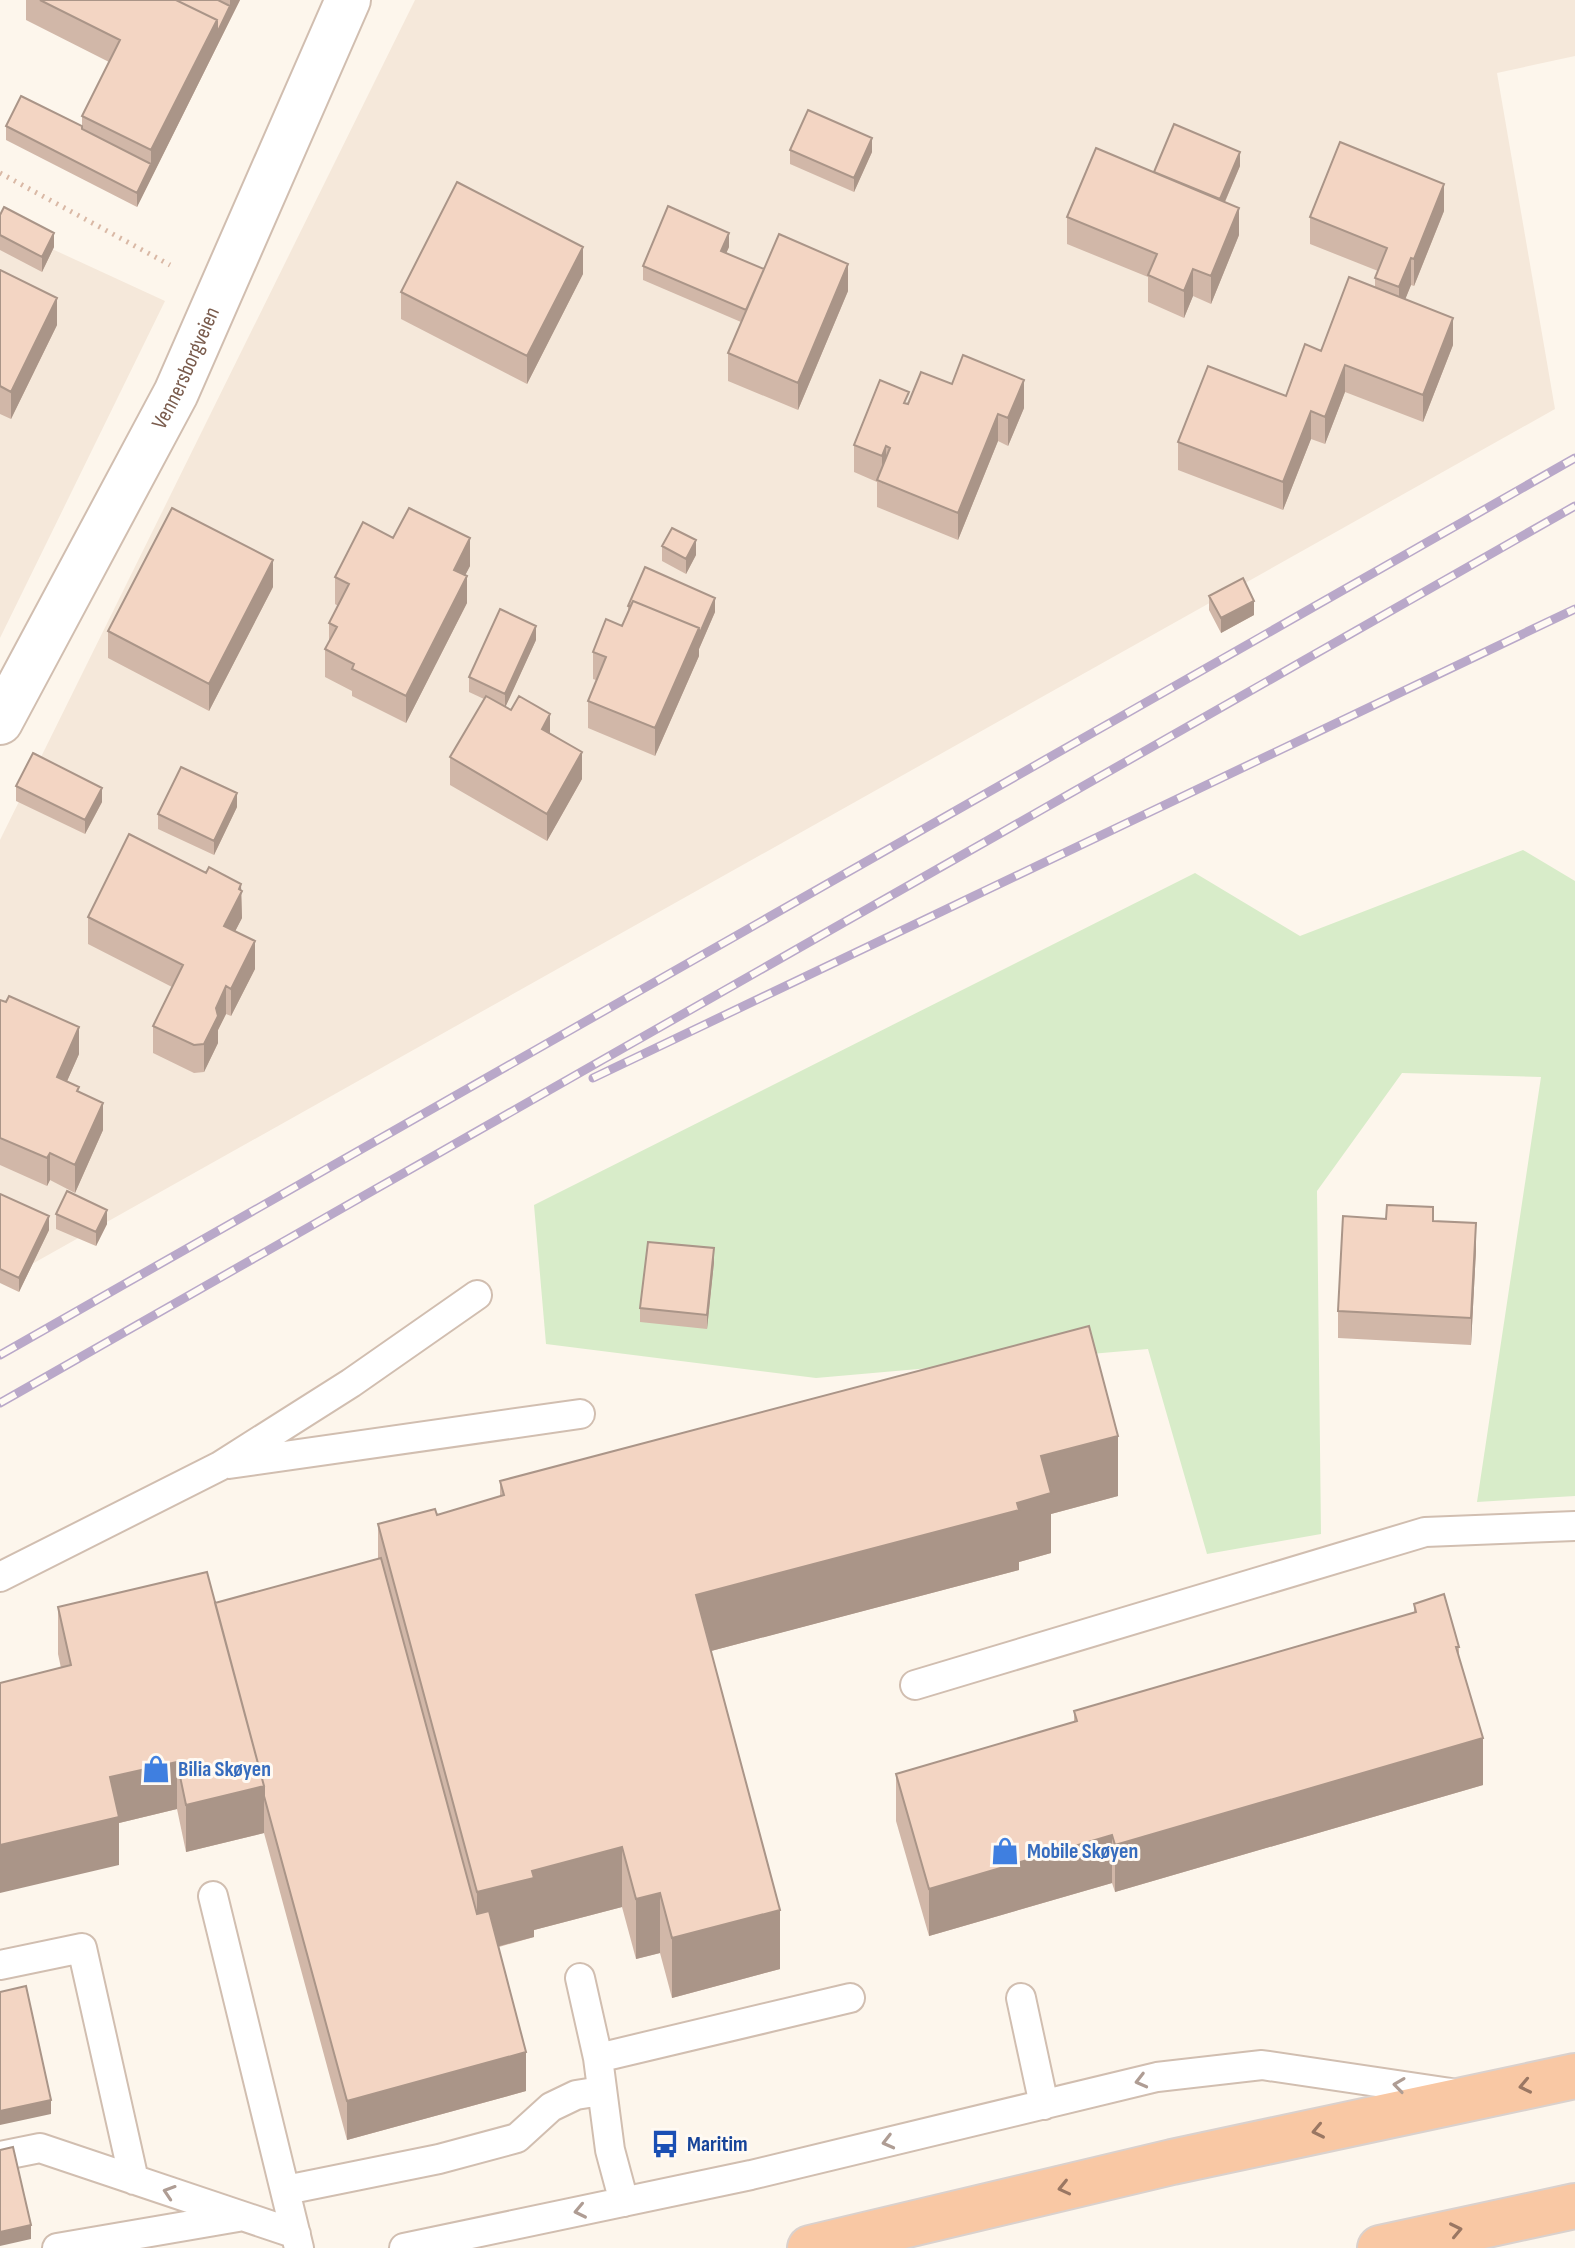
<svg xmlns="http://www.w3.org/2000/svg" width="1575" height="2248" font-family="'Sofia Sans Condensed',sans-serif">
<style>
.residential{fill:#f5e8da}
.green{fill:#d8ecc9}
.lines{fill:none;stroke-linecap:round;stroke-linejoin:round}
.service-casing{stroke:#d1beb0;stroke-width:32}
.minor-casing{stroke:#d1beb0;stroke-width:48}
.trunk-casing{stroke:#dad1cd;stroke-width:48}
.path{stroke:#d9b8a5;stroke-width:5;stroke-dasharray:2 6;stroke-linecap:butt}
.service{stroke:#fff;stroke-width:28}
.minor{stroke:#fff;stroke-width:44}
.trunk{stroke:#f9c8a4;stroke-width:44}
.rail-casing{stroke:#b9a8c9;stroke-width:9}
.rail{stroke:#fffaf3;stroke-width:6;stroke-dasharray:18;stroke-linecap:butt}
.wall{fill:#d1b7a8}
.shaded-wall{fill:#aa9588}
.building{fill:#f3d5c3;stroke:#aa9588;stroke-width:2}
.oneway{stroke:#af9d94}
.oneway2{stroke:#9a7763}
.labels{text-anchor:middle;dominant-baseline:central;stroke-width:6;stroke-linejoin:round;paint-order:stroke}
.street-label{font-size:22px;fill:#7a5c4d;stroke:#fffaf3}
.shop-label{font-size:22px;font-weight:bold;fill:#366cbe;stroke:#fffaf3;text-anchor:start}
.transit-label{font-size:22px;font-weight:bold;fill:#164399;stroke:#fffaf3;text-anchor:start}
</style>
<rect width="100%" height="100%" fill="#fdf6ec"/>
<!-- residential -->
<path class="residential" d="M415,0H1575V56L1497,73L1555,409L0,1282V840Z
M0,225L165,301L0,638Z"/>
<!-- green -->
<path class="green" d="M1523,850L1575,881V1496L1477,1502L1541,1077L1402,1073L1317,1191L1321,1534L1207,1554L1148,1349L816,1378L546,1344L534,1205L1195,873L1300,936Z"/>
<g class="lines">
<defs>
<path id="service" d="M229,1464L580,1414
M0,1577L220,1466L351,1383L477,1295
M915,1685L1425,1532L1575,1526
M213,1896L299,2248
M0,1965L82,1948L134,2180
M580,1978L598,2058L610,2150L624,2202
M1021,1998L1044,2105
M598,2058L850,1998
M0,2156L40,2148L296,2234
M286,2190L439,2159L517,2138L551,2107L576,2095L601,2091
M57,2248L238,2217
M404,2248L751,2175L1157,2077L1262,2065L1451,2093"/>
<g id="minor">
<path id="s1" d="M0,722L176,393L348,0"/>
</g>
<path id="trunk" d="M810,2248L1172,2162L1575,2076
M1380,2248L1575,2206"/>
</defs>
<!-- service casing -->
<use href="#service" class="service-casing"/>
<!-- minor casing -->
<use href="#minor" class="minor-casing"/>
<!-- trunk casing -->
<use href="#trunk" class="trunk-casing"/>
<!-- path -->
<path class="path" d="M0,173L170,265"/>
<!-- service -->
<use href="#service" class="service"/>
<!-- minor -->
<use href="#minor" class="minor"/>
<!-- trunk -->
<use href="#trunk" class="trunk"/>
<defs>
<path id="rail" d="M593,1078L1575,609
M0,1355L1575,458
M0,1403L1575,506"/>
</defs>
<!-- rail casing -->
<use href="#rail" class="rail-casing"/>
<!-- rail -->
<use href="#rail" class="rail"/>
</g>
<!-- wall -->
<path class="wall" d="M26,0H240L137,207L6,140V126H82V116L109,62L26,20Z
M790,150L872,152L854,192L790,164Z
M1240,166L1225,202L1239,235L1211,304L1193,296L1184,318L1148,302V277L1067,244V217L1154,172Z
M1444,211L1414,286L1411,285L1405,299L1453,345L1423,422L1345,392L1325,444L1311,439L1283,510L1178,470V442L1286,396L1321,351L1375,287V278L1378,271L1310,244V217Z
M0,215L54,247L42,272L0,250Z
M729,247L726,253L764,269L848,291L798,410L728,381V353L741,322L643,280V266Z
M0,270L57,325L11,419L0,414Z
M583,274L527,384L401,319V292Z
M952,384L1024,408L1008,446L998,441L958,540L877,507V482L854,472V445L909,402Z
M393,538L470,566L465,575L467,603L406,723L352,696V691L325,677V649L329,642V623L338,606L335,604V577Z
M662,546L696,555L686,574L662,561Z
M273,587L209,711L108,658V631Z
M1209,596L1254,615L1221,633L1209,610Z
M628,606L715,612L699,649V656L655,756L588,728V701L596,680L593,679V652L622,626L628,612Z
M536,640L505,707L550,734L582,779L547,841L450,785V757L484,699L469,692V677Z
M16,786L102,802L85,834L16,801Z
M237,807L214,855L158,829V814Z
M241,890L242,918L235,931L255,969L231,1016L226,1014L218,1030V1043L204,1072L194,1073L153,1053V1026L172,987L88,944V917Z
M0,1000L79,1054L67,1081L79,1092L103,1130L75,1193L50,1180L47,1186L0,1165Z
M0,1194L49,1230L19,1292L0,1283Z
M56,1214L107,1224L96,1246L56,1229Z
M1433,1221L1476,1250L1471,1345L1338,1338V1311Z
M714,1262L707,1329L640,1322V1308Z
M500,1481L1118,1496L1051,1514V1553L1019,1562V1570L711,1651L780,1969L672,1998L660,1953L636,1959L622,1907L534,1930V1937L499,1947L526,2091L347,2140L264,1833L186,1852L177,1809L119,1823V1865L61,1668L58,1654V1607L215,1603L378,1559V1524L437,1515L500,1496Z
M1414,1604L1459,1647V1657L1483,1785L1115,1892L1112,1883L929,1936L896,1821V1774L1074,1722V1711L1414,1613Z"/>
<!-- shaded-wall -->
<path class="shaded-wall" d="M230,0H240L230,20Z
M230,6V20L137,207V193L151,164V150L217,20Z
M872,138V152L854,192V178Z
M1240,152V166L1220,213L1218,203Z
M1444,184V211L1414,286V259Z
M1239,208V235L1211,304V276Z
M54,233V247L42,272V257Z
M729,233V247L721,265V251Z
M583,247V274L527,384V356Z
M1411,258V285L1399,315V287Z
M848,264V291L798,410V383Z
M1193,269V296L1184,318V291Z
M57,298V325L11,419V392Z
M1453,318V345L1423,422V395Z
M1345,365V392L1325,444V417Z
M1024,380V408L1008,446V418Z
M1311,411V439L1283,510V482Z
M998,414V441L958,540V513Z
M886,446V473L882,484V456Z
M470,538V566L454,597V570Z
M696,540V555L686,574V559Z
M273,560V587L209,711V684Z
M467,576V603L406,723V696Z
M715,598V612L699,649V656L655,756V728L699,628Z
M1254,601V615L1221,633V618Z
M536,626V640L505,708V694Z
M550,714V741L542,729Z
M582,752V779L547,841V814Z
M102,788V802L85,834V820Z
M237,793V807L214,855V841Z
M241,884L242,918L224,953V926Z
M255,941V969L231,1016V989Z
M226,986V1014L218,1030V1043L204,1072V1044L216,1008Z
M79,1027V1054L57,1104V1077Z
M103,1103V1130L75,1193V1165Z
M50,1153V1180L47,1186V1158Z
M107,1210V1224L96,1246V1232Z
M49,1216V1230L19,1292V1278Z
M1476,1223V1250L1471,1345V1318Z
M714,1248V1262L707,1329V1315Z
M1118,1436V1496L1051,1514V1553L1019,1562V1570L696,1655V1595L1017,1503L1041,1456Z
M1483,1738V1785L1115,1892V1845Z
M177,1762V1809L119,1823V1865L0,1893V1845L110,1777Z
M264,1786V1833L186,1852V1805Z
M1112,1835V1883L929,1936V1889Z
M622,1847V1907L534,1930V1937L477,1952V1892L532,1871Z
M660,1893V1953L636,1959V1899Z
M780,1910V1969L672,1998V1938Z
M526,2052V2091L347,2140V2101Z
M51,2100V2114L0,2125V2111Z
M31,2225V2239L0,2246V2232Z"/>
<!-- building -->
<path class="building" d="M40,0H176L217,20L151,150L82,116L120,40Z
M176,0H218L230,6L217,33V20Z
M21,96L82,126V129L151,164L137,193L6,126Z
M808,110L872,138L854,178L790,150Z
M1174,124L1240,152L1220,199L1154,172Z
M1340,142L1444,184L1414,259L1411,258L1399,287L1375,278L1387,248L1310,217Z
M1096,148L1239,208L1211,276L1193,269L1184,291L1148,275L1157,254L1067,217Z
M457,182L583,247L527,356L401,292Z
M668,206L729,233L721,251L764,269L746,310L643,266Z
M4,207L54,233L42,257L0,235V215Z
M779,234L848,264L798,383L728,353Z
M0,270L57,298L11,392L0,386Z
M1349,277L1453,318L1423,395L1345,365L1325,417L1311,411L1283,482L1178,442L1208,366L1286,396L1305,344L1321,351Z
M963,355L1024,380L1008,418L998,414L958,513L877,480L890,448L886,446L882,456L854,445L880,380L909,392L904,403L908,404L921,372L952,384Z
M172,508L273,560L209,684L108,631Z
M409,508L470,538L454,570L467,576L406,696L352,669L354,664L325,649L337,627L329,623L349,584L335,577L363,522L393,538Z
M672,528L696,540L686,559L662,546Z
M645,567L715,598L699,635V628L633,601L630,607L628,606Z
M1243,578L1254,601L1221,618L1209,596Z
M633,601L699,628L655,728L588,701L606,657L593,652L606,619L622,626Z
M500,609L536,626L505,694L469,677Z
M486,696L511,710L519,696L550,714L542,729L582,752L547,814L450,757Z
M33,753L102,788L85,820L16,786Z
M181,767L237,793L214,841L158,814Z
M129,834L206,873L209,867L241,884L239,889L242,891L224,926L255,941L231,989L226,986L216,1008L218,1016L204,1044L194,1045L153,1026L183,965L88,917Z
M9,996L79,1027L57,1077L79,1087L77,1091L103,1103L75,1165L50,1153L47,1158L0,1138V1000L6,1002Z
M67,1191L107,1210L96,1232L56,1214Z
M0,1194L49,1216L19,1278L0,1269Z
M1387,1205L1433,1207V1221L1476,1223L1471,1318L1338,1311L1343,1216L1386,1219Z
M648,1242L714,1248L707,1315L640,1308Z
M1089,1326L1118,1436L1041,1456L1051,1493L1017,1503L1019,1510L696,1595L780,1910L672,1938L660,1893L636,1899L622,1847L532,1871L534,1878L477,1892L378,1524L435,1509L437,1515L504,1495L500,1481Z
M381,1558L477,1914L489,1911L526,2052L347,2101L264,1796V1786L215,1603Z
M207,1572L264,1786L186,1805L177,1762L110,1777L119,1817L0,1845V1683L71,1665L58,1607Z
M1444,1594L1459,1647H1456L1483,1738L1115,1845L1112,1835L929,1889L896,1774L1077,1721L1074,1711L1416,1612L1414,1604Z
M26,1986L51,2100L0,2111V1992Z
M13,2147L31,2225L0,2232V2150Z"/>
<!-- one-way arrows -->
<defs><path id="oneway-chevron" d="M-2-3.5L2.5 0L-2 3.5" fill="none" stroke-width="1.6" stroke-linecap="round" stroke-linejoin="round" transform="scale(2)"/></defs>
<g class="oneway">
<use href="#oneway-chevron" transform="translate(1141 2081) rotate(166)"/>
<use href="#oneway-chevron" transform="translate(1399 2085) rotate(-172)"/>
<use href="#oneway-chevron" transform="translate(888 2142) rotate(166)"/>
<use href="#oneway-chevron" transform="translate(169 2192) rotate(-162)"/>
<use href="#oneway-chevron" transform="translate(580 2211) rotate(168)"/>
</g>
<g class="oneway2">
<use href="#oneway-chevron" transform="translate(1525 2086) rotate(168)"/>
<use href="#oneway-chevron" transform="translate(1318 2131) rotate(168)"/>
<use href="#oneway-chevron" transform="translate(1064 2188) rotate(167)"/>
<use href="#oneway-chevron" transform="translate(1456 2230) rotate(-12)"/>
</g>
<!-- icons -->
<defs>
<symbol id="shop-bare" viewBox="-9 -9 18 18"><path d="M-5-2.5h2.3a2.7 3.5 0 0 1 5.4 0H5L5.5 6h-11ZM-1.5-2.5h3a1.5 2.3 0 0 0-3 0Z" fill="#3f7fe0" stroke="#fffaf3" stroke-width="2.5" paint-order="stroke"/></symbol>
<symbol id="bus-bare" viewBox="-9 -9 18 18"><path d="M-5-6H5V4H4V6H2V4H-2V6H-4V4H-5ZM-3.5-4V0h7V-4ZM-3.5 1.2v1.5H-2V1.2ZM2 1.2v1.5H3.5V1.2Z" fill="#1a4fb4" stroke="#fffaf3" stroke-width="2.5" paint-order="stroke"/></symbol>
</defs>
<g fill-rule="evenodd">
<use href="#shop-bare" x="136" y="1749" width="40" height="40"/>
<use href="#shop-bare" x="985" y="1831" width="40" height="40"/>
<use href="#bus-bare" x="645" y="2124" width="40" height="40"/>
</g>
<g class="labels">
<!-- street labels -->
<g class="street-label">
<text stroke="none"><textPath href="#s1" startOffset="400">Vennersborgveien</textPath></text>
</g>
<!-- shop labels -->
<g class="shop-label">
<text x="178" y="1769">Bilia Skøyen</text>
<text x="1027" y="1851">Mobile Skøyen</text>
</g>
<!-- transit labels -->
<g class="transit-label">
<text x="687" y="2144">Maritim</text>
</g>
</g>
</svg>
